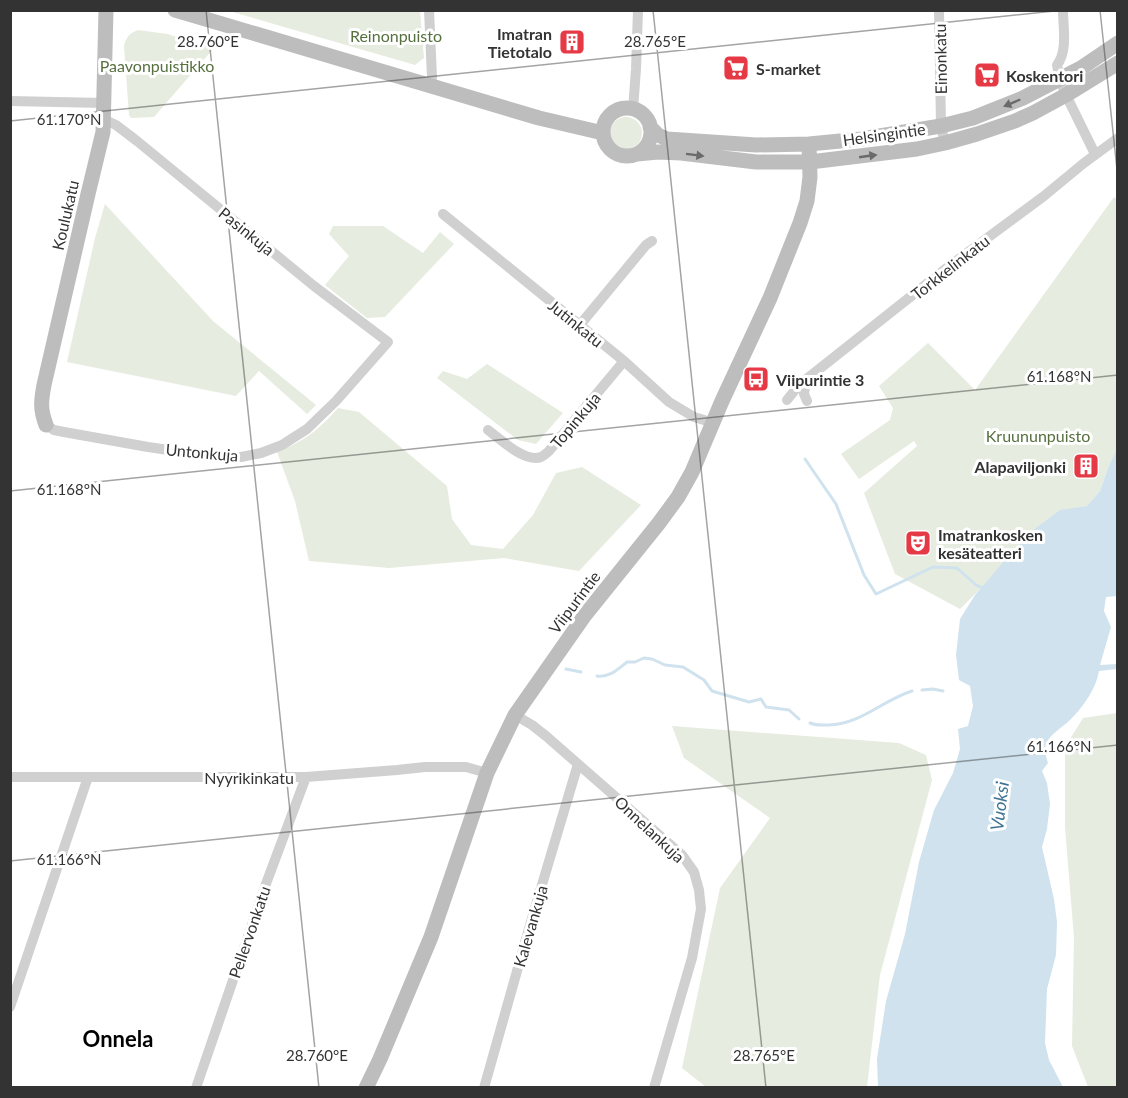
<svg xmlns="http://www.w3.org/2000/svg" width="1128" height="1098" font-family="Lato,sans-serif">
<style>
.green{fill:#e6ecdf}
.water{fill:#cfe2ee}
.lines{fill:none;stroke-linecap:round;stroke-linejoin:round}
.stream{stroke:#cfe2ee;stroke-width:3}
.street{stroke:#d0d0d0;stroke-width:10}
.secondary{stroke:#bdbdbd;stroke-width:15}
.oneway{fill:#6a6a6a}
.ticks{fill:none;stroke:#333;stroke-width:1.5;stroke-opacity:0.45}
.labels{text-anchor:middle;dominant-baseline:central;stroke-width:6;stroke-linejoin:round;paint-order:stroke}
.poi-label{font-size:16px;font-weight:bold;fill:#333;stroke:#fff;text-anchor:start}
.park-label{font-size:16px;fill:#56703f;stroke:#fff}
.street-label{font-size:16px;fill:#333;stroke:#fff}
.water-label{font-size:18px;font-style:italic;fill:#3f7597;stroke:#fff}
.district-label{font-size:22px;font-weight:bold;fill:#000;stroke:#fff}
.ticks-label{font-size:15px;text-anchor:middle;fill:#333;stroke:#fff;stroke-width:6;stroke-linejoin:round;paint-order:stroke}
</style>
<rect width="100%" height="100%" fill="#fff"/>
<!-- green -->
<path class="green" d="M229,11H420L424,58L415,65Z
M138,30L167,34L214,48L154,117L131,118L129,115L124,46C126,37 130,33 138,30Z
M610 133a16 16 0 1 1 32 0a16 16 0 1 1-32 0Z
M1114,197L1117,199V451L1108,468L1100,491L1087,506L1076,508L982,587L960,609L895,574L864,493L917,446L914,441L859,479L841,454L890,420L893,408L879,386L928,343L975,390Z
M105,204L213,321L316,405L307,414L259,371L236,396L67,362L95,238Z
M333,226H383L423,253L440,232L454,244L385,317L367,318L325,285L349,256L329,234Z
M487,364L563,413L536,444L518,440L437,378L443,371L467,379Z
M338,408L359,412L447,486L452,519L471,545L503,549L533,515L556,473L582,467L641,505L579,571L504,558L389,568L309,561L295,501L277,452C303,442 320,429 338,408Z
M1117,713V1087H1088L1072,1046L1074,938L1065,827V747L1083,718Z
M672,726L899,743L926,755L932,780L880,975L867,1087H706L682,1068L720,888L770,818L684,758Z"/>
<!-- water -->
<path class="water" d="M1117,449L1116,515L1117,596L1106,597L1104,611L1111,627L1100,665L1117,664V669L1099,671C1096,689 1083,707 1070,720C1063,727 1050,734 1046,744C1044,750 1046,757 1048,763L1042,771L1047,783L1050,804L1047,829L1042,847L1054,899L1057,922L1056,955L1047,989L1045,1043L1049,1060L1063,1087H878L877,1059L886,1001L905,934L919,862L934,810L953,773L960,749L958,729L968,726L973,706L970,686L959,680L956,655L960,619L975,595L1011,553L1036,528L1060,510L1087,506L1100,491L1108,468Z"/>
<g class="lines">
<!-- stream -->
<path class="stream" d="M805,459L836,504L864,575L876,594L933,567L957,568L976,585L983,588
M566,669L581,672
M597,676C609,678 618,669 627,662H635L644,658L652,659L665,665L683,667L704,680L712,691L749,702L761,699L766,707L789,710L799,719
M922,690L933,689L943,691
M810,723C817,726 822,725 829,725C861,724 883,700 912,691"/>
<!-- street -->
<path class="street" d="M429,10L432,77L431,86
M939,10L941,126L945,143
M1063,10C1063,27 1068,51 1057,65L1060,80L1066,95L1095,154
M10,101L104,103
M633,110L636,69L638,10
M443,214L624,361L669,402L694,417L714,423
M579,326L646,245L652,241
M806,380L804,394L807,401
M787,400L799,385L948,267L1044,196L1084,163L1118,138
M46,425L54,430L64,432L148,447L210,456L241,457L261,453L282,445L307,429L336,401L388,342L314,286L137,141L116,125L105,120
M488,430C500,439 525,463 541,457C542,457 548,452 549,451L624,361
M515,715L532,725L546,736L682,855L694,872L699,890L701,909L692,958L654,1088
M10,777H306L397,770L425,767H466L487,773
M10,1007L88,777
M196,1088L267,881L306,777
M484,1088L530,925L578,764"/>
<!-- secondary -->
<path class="secondary" d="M175,10L539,118L603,133
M603 132a24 24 0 1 1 48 0a24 24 0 1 1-48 0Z
M650,127L658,135L667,139L756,145L809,144L861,139L941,126L973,118L1023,98L1081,68L1118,43
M637,154L658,152L681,153L756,162H810L917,149L945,143L977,134L1015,121L1033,113L1066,95L1118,63
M46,425C40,409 41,401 44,385L88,194L103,132L106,10
M366,1088L380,1059L431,937L487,773L515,715L585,615L659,523L678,497L692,472L722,401L770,298L800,223L807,201L810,177L809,144"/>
</g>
<!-- one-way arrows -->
<defs><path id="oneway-solid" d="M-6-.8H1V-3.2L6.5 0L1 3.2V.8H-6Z" transform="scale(1.5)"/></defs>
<g class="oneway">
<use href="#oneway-solid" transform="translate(1012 103) rotate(157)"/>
<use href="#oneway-solid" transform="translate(695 155) rotate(7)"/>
<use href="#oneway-solid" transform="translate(868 156) rotate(-8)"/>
</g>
<!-- ticks -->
<path class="ticks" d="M206,10L319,1088M653,10L766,1088M1100,10L1118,179M10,121L1064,10M10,491L1118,375M10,861L1118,745"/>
<!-- icons -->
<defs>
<symbol id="building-square" viewBox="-11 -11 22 22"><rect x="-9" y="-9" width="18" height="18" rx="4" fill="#e63946" stroke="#fff"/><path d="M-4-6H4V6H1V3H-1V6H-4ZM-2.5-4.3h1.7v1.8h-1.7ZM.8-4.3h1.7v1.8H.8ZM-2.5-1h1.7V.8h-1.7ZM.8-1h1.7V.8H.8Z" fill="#fff"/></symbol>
<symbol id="supermarket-square" viewBox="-11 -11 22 22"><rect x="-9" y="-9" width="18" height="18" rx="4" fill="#e63946" stroke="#fff"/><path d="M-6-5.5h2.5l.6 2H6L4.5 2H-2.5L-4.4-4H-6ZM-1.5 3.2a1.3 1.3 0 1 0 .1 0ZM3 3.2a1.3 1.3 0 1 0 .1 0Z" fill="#fff"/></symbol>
<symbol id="bus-square" viewBox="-11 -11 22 22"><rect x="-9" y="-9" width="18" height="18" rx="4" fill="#e63946" stroke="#fff"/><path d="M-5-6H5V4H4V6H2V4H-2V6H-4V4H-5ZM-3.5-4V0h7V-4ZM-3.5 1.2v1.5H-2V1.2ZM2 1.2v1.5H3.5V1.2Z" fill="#fff"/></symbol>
<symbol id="theatre-square" viewBox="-11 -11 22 22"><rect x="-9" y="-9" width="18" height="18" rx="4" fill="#e63946" stroke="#fff"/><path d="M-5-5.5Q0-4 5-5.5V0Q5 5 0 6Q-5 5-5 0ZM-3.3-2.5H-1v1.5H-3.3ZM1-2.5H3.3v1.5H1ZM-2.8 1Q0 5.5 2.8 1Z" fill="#fff"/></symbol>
</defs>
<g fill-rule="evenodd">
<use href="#building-square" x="557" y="27" width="30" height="30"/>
<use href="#supermarket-square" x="721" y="53" width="30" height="30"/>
<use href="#supermarket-square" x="972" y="60" width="30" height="30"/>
<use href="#bus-square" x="741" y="364" width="30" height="30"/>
<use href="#building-square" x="1071" y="451" width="30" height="30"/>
<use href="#theatre-square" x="903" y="528" width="30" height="30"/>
</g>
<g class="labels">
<!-- poi labels -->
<g class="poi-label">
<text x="552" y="33" text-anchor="end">Imatran<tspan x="552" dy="18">Tietotalo</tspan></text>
<text x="756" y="68">S-market</text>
<text x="1006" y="75">Koskentori</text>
<text x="776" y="379">Viipurintie 3</text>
<text x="1066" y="466" text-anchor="end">Alapaviljonki</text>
<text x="938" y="534">Imatrankosken<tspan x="938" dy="18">kesäteatteri</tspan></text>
</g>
<!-- park labels -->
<g class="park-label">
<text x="396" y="35">Reinonpuisto</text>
<text x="157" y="65">Paavonpuistikko</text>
<text x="1038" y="435">Kruununpuisto</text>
</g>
<!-- street labels -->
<g class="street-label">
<text transform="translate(940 59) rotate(-91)">Einonkatu</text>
<text transform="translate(884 134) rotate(-8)">Helsingintie</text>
<text transform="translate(65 215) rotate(-77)">Koulukatu</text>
<text transform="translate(247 231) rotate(39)">Pasinkuja</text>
<text transform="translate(950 267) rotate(-38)">Torkkelinkatu</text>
<text transform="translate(576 323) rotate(39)">Jutinkatu</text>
<text transform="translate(575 420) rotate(-50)">Topinkuja</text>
<text transform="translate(202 452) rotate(5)">Untonkuja</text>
<text transform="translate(574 602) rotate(-53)">Viipurintie</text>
<text x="249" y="777">Nyyrikinkatu</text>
<text transform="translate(650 829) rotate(43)">Onnelankuja</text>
<text transform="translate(530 926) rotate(-74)">Kalevankuja</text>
<text transform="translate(249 932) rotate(-71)">Pellervonkatu</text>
</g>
<!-- water labels -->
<g class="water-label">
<text transform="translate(999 806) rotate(-83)">Vuoksi</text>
</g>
<!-- district labels -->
<g class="district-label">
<text x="118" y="1038">Onnela</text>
</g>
</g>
<g class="ticks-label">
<text x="208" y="47">28.760°E</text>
<text x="655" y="47">28.765°E</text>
<text x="69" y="125">61.170°N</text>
<text x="1059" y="382">61.168°N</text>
<text x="69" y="495">61.168°N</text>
<text x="1059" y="752">61.166°N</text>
<text x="69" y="865">61.166°N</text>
<text x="317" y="1061">28.760°E</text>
<text x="764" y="1061">28.765°E</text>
</g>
<!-- border -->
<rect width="1128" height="1098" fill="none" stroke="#333333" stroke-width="24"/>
</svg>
